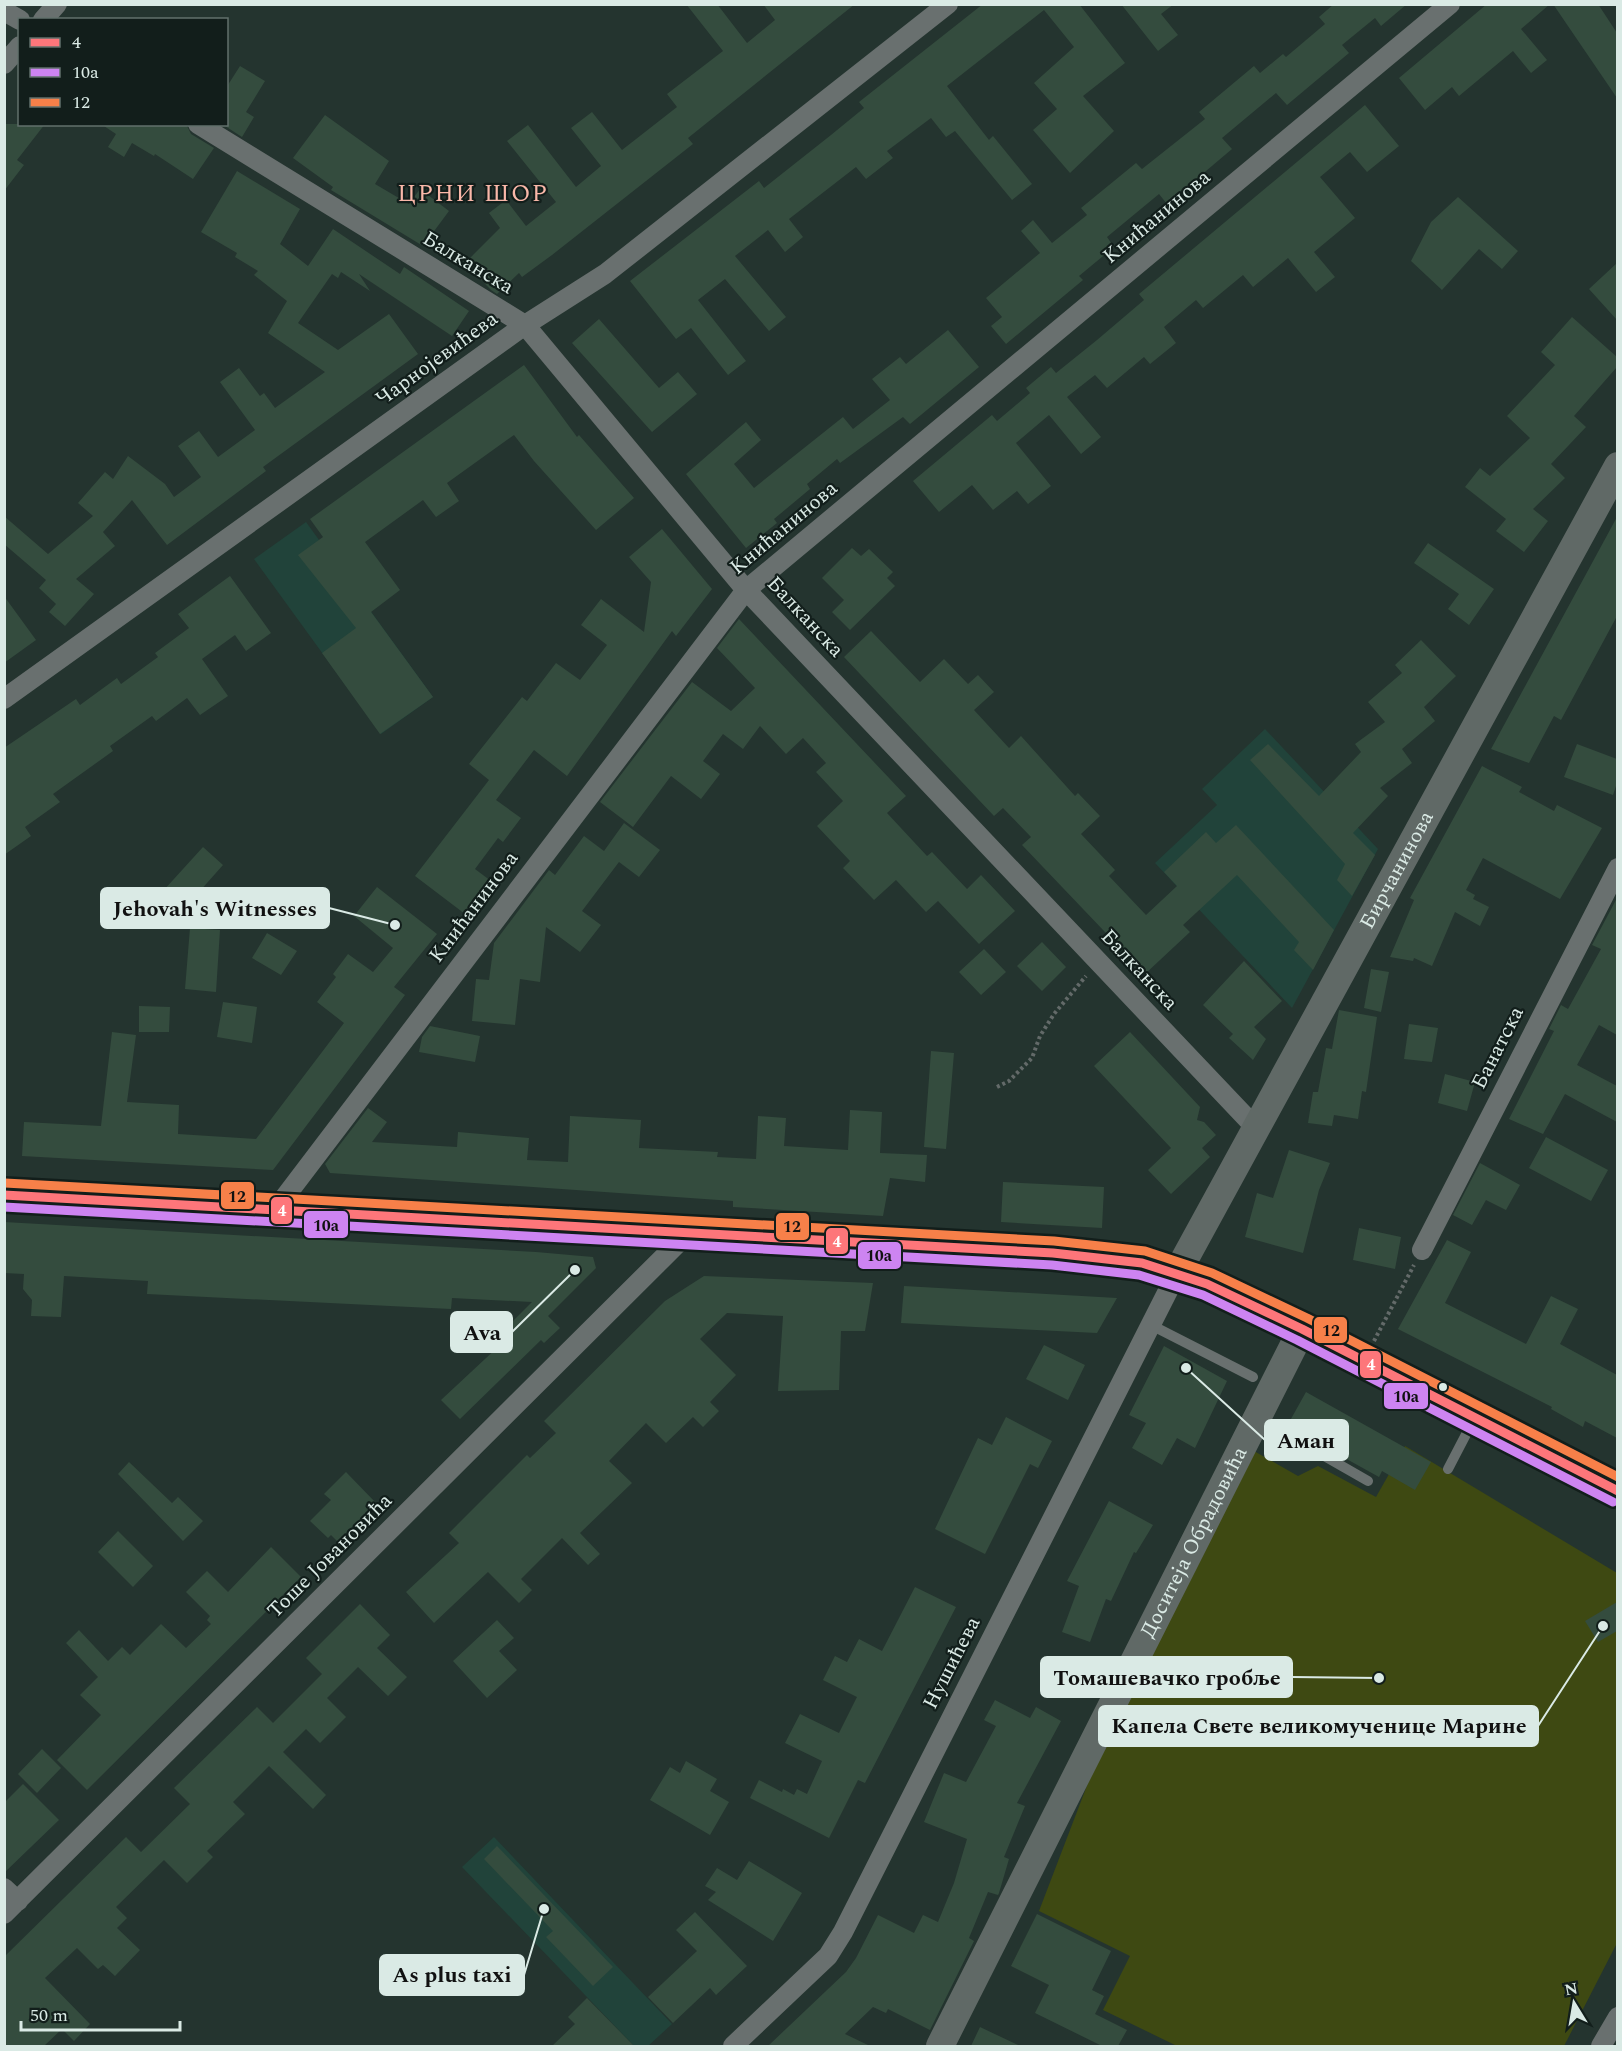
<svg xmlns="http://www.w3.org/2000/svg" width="1622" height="2051" font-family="Spectral,serif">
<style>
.built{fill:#21433a}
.green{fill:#3e4912}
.building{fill:#344c3e}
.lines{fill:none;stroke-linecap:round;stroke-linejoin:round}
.path{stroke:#636a69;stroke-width:4;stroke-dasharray:3 3;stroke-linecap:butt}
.lane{stroke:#69706f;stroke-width:10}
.street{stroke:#69706f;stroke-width:20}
.secondary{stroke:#606966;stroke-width:28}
.bus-1-casing{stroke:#121e1b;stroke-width:14}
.bus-2-casing{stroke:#121e1b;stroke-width:14}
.bus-3-casing{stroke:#121e1b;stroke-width:14}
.bus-1{stroke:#fd767a;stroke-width:9}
.bus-2{stroke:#cd84f1;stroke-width:9}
.bus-3{stroke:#f78049;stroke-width:9}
.bus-dot{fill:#daeae5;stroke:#121e1b;stroke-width:2}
.labels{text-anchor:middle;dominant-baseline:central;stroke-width:4.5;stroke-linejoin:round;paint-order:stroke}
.street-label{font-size:21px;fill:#daeae5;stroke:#121e1b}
.quarter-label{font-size:24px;letter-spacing:1.5px;fill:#fab8a9;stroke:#121e1b}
.leader{fill:none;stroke:#daeae5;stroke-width:2}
.callout-dot{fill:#daeae5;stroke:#121e1b;stroke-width:2}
.callout{fill:#daeae5;stroke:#daeae5;stroke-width:2}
.callout-label{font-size:22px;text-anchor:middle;font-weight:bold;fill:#111}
.line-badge{stroke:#121e1b;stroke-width:2}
.badge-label{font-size:16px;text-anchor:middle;font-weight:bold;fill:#fff}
.pale-badge-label{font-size:16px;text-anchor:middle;font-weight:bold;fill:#111}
</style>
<rect width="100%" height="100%" fill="#24342f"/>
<!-- built -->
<path class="built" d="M306,522L433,697L381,734L254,559Z
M1265,729L1378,849L1292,1008L1155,863L1217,805L1202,789Z
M494,1837L672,2024L648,2046H634L462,1867Z"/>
<!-- green -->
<path class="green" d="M1405,1446L1617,1573V1943L1564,2046H1177L1103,2010L1130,1956L1039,1911L1088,1783L1254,1451L1298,1476L1318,1466L1376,1497Z"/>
<!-- building -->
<path class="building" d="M686,4H717L747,43L775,20L763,4H855L688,138L693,144L552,255L522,277L519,273L497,294L491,290L465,263L500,228L489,213L506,200L526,226L556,202L507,141L528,125L576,187L601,166L571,128L592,112L622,150L677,107L667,94L723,51Z
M983,4H1079L1125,63L1083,96L1114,131L1070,173L1033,130L1057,109L1034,83L1074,47L1044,10L947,86L989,140L993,136L1032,184L1012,200L955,131L946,137L931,118L887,151L893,158L866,179L856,167L789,219L803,237L785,252L768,230L735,256L786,317L769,331L725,279L698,300L746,361L728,375L691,328L676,339L630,281L759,181L764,188L831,135L864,108L859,102Z
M1121,4H1174L1161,14L1178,35L1158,51Z
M1334,4H1407L1381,26L1375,18L1342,45L1349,53L1287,105L1276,93L1222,138L1232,149L1167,204L1159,194L1107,237L1114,247L1079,276L1083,280L1006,344L991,326L1002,317L986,298L1040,253L1021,231L1033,220L1052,243L1087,215L1081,208L1136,163L1142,169L1205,119L1199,112L1254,66L1260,73L1283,54L1286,57L1325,24L1319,17Z
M1487,4H1550L1521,29L1547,60L1531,73L1513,51L1459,96L1452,87L1425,110L1399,78Z
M1553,4H1598L1617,33V98Z
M240,66L265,81L246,112L254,117L242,137L222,124H226V88Z
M1365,105L1399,146L1367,172L1350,152L1320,177L1355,218L1314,252L1335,277L1316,292L1288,258L1253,287L1243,275L1203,308L1196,300L1164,327L1176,343L1150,364L1144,357L1107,388L1095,375L1067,397L1101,437L1081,454L1049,415L1016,443L1051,486L1028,504L1017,491L993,510L972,485L939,512L913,481L992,415L997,421L1030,393L1026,388L1051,367L1056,373L1097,340L1144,300L1139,294Z
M325,115L389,161L375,184L409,204L420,189L449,211L423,246L331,190L333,187L293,158Z
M4,124H45L17,160L24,165L4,191Z
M101,124H186L191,134L214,148L193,179L155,154L154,156L132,143L124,157L108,147L116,134Z
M237,171L300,209L280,244L308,266L333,229L400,274L404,267L469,311L452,336L359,274L370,291L341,272L338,278L332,274L298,323L338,350L389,314L418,354L263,467L266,471L167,545L132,500L103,532L115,546L76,579L94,594L65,626L49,612L56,604L39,588L46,580L4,544V516L48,554L93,516L78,503L105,472L113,479L128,456L165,484L174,497L201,477L178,446L199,431L218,457L255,430L220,382L239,368L260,396L264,393L275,408L325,372L268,333L287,301L254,275L258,271L235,257L237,253L201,232Z
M1458,197L1518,251L1502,269L1479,249L1442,290L1411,261L1431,222Z
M1617,263V320L1589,289Z
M1572,317L1617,357V367L1574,416L1586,427L1551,464L1565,478L1533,509L1548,521L1524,552L1496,531L1506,519L1465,487L1480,468L1490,476L1530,438L1507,416L1555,365L1541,352Z
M599,319L659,388L678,372L697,394L652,432L572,343Z
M948,330L979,367L910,424L903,417L840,463L837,459L807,484L810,489L774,519L777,523L746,548L686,474L746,422L761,440L734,464L754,488L843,417L853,429L890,400L872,379L900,357L906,364Z
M524,365L577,437L579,435L634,498L596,530L534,461L514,435L447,483L459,501L436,517L423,500L365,542L400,590L371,612L433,697L380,734L322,653L356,628L298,555L323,537L310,519Z
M1617,517V616L1561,720L1554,716L1529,763L1491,749Z
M662,529L712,589L676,636L672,631L567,776L534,750L496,800L521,818L503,842L498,838L475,869L491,881L465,914L415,876L489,780L469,764L522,697L527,701L556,663L580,680L607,645L581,625L601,599L644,632L651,582L629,557Z
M1428,543L1494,589L1469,625L1448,609L1459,594L1414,563Z
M852,548L861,556L869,549L893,572L887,578L895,586L850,630L832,612L844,600L822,578Z
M230,576L271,633L246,651L235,635L202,659L228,696L200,715L187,698L156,721L152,716L110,746L113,751L53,794L60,802L25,827L31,836L4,855V748L76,699L80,705L117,678L121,684L158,657L155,653L189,628L178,614Z
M4,596L36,640L4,663Z
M739,619L906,796L887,813L927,856L932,852L967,889L981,875L1015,911L979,944L938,901L926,912L896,880L874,900L843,868L850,861L817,826L843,801L816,772L826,763L803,738L786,754L760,726L743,749L723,734L703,761L720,774L701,799L671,776L633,827L600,802L692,682L731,711L755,688L717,648Z
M871,631L920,682L944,659L968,684L978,675L994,692L974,710L1009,748L1021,736L1075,796L1078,793L1100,816L1081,834L1115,870L1109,876L1146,915L1177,886L1164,872L1206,832L1216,843L1236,825L1334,930L1313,970L1294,950L1299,942L1237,875L1183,925L1190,932L1145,974L1022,845L1031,837L1003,808L994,816L844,657Z
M1421,640L1456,676L1424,707L1435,721L1402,749L1412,763L1380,788L1388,796L1353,833L1375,855L1352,896L1337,880L1345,864L1250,760L1268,744L1319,796L1361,752L1355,744L1385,722L1368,702L1402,673L1395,665Z
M1577,744L1617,759V783L1613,795L1564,777Z
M1482,766L1522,787L1519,792L1554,811L1557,805L1602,828L1560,899L1483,858L1466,890L1475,895L1473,899L1489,907L1480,926L1455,912L1432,966L1414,958L1413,961L1390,957L1414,900L1410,898Z
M624,823L660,850L639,877L619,862L582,911L601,925L580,952L546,927L540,982L520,979L515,1025L472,1021L476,979L489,980L494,943L549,870L555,875L584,836L604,851Z
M203,847L223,865L183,910L163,891Z
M377,887L437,934L394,987L405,995L273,1170L22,1156L24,1122L101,1126L112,1032L136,1035L127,1102L179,1105L178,1134L256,1139L344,1023L317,1002L336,977L333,974L348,954L373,972L393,948L354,916Z
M1617,898V1035L1599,1025L1577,1065L1617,1086V1122L1565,1094L1543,1134L1509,1119L1554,1031L1549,1029L1561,1005L1568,1009L1601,949L1592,945Z
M190,928L220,930L216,992L185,989Z
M267,933L297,951L281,975L252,958Z
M1042,942L1066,967L1042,991L1017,966Z
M984,949L1006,972L981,995L959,972Z
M1244,961L1282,1001L1254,1027L1266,1039L1253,1060L1229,1038L1233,1034L1203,1005Z
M1371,969L1389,972L1381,1012L1364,1008Z
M223,1002L257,1007L252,1043L217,1037Z
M139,1006L170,1007L169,1032H139Z
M1339,1010L1377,1017L1366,1092L1362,1091L1358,1119L1334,1115L1332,1126L1308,1123L1313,1092H1318L1326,1048L1332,1049Z
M1409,1024L1438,1028L1432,1062L1404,1059Z
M430,1026L480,1036L475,1062L419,1052L422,1037Z
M1130,1032L1200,1107L1197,1120L1204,1122L1216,1135L1202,1148L1210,1157L1171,1194L1148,1170L1171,1148L1094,1066Z
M931,1051L954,1053L946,1149L924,1147Z
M1445,1074L1475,1082L1467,1111L1438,1103Z
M368,1108L387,1122L372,1142L457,1147L458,1132L529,1138L527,1160L568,1162L570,1116L641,1120L639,1148L718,1152L717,1157L756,1159L758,1116L786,1118L784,1146L848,1150L850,1110L882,1112L880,1153L927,1155L925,1182L890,1178L883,1216L733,1207V1201L330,1173L325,1164Z
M1546,1137L1608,1170L1591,1201L1529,1168Z
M1289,1150L1330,1163L1319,1190L1303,1253L1245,1237L1257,1193L1273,1198Z
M1480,1163L1520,1185L1506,1210L1486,1200L1472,1225L1453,1215Z
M1003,1182L1104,1187L1102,1228L1001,1222Z
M4,1222L536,1252L593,1257L596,1268L548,1316L560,1328L544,1343L541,1340L460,1419L441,1400L500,1345L495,1339L532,1302L452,1298L451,1309L147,1294L148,1281L64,1276L61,1317L31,1316L32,1300L23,1289L24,1274L4,1273Z
M1359,1228L1401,1237L1395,1269L1353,1260Z
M1447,1240L1471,1252L1445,1303L1526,1344L1551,1296L1578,1309L1560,1344L1617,1375V1438L1585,1421L1583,1427L1551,1409L1552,1407L1398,1329Z
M704,1276L873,1283L865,1331H841L839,1390L778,1391L783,1316L727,1313L700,1339L736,1375L710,1402L719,1411L703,1427L693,1417L666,1443L646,1423L609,1461L632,1483L580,1533L600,1554L588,1565L562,1538L521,1579L532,1590L519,1603L488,1572L434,1623L406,1592L459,1543L449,1533L527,1455L530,1458L556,1433L544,1421L665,1301Z
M904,1286L1117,1298L1097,1333L975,1327L901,1323Z
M1044,1345L1085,1365L1068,1400L1026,1379Z
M1164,1346L1227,1381L1195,1448L1177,1438L1162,1465L1132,1448L1146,1423L1129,1415Z
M1306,1392L1431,1462L1415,1490L1382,1471L1379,1477L1287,1426Z
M1006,1417L1052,1441L1038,1468L1030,1464L985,1554L935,1529L978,1438L992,1445Z
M129,1462L172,1503L178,1497L203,1521L183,1541L118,1474Z
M346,1472L376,1503L338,1542L331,1535L328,1538L310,1521L331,1500L324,1494Z
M1109,1501L1153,1525L1136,1553L1134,1552L1111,1601L1106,1599L1090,1642L1062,1632L1079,1586L1067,1581Z
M118,1531L153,1566L133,1587L98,1552Z
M271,1547L301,1577L87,1790L57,1760L101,1715L80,1695L98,1677L66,1643L79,1630L108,1661L122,1647L130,1655L161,1624L186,1648L211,1624L207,1620L210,1616L186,1592L207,1571L228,1592Z
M915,1587L956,1607L865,1783L858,1780L829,1838L750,1798L759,1780L782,1792L783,1789L794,1795L797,1789L807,1794L822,1761L785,1743L800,1714L839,1733L857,1697L823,1680L835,1656L847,1662L859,1639L882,1651Z
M1617,1602V1631L1598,1642L1585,1621Z
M360,1604L390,1635L377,1648L407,1677L388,1696L358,1667L327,1698L346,1717L320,1743L306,1729L283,1752L326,1795L313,1809L269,1766L233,1802L245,1814L207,1851L213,1857L187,1883L164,1860L116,1907L127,1918L117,1928L140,1950L115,1976L103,1965L98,1969L77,1948L45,1978L90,2024L74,2041L62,2029L44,2046H4V1957L126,1837L141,1852L190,1804L174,1788L257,1707L273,1723L322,1674L306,1658Z
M497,1620L514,1638L499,1651L517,1670L487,1698L453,1661Z
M995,1700L1030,1718L1036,1707L1061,1721L1017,1803L1025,1806L1004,1857L1009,1859L999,1893L998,1895L988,1892L969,1938L974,1941L930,2030L888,2009L886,2013L873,2007L845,2034L870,2046H768L846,1972L856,1958L878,1915L914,1933L923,1915L938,1922L954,1883L967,1839L924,1822L944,1773L966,1782L996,1726L984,1720Z
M42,1749L61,1768L37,1793L18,1774Z
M686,1761L717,1779L710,1791L729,1802L710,1835L650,1800L670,1767L680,1773Z
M23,1784L59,1820L4,1873V1803Z
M497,1846L613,1967L593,1986L546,1937L553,1931L484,1859Z
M749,1861L802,1893L773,1941L708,1900L716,1892L705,1886L717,1868L737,1880Z
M695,1912L747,1966L716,1995L710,1988L673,2023L648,1997L697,1951L676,1930Z
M1037,1914L1111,1951L1092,1990L1104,1996L1095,2014L1127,2030L1118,2046H1102L1035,2013L1049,1985L1011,1966Z
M587,1998L634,2046H552L575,2024L568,2017Z
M980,2027L1020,2046H971Z"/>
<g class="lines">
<!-- path -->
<path class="path" d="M997,1087L1009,1081L1032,1058L1040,1036L1054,1014L1086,976
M1374,1341L1414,1265"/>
<!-- lane -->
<path class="lane" d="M1151,1325L1253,1377
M1258,1418L1368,1481
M1448,1469L1474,1419"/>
<!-- street -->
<path class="street" d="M4,11L20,20
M43,20L57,4
M4,64L20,46
M198,124L525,325L746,590L1256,1128
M4,699L525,325L605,274L948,4
M275,1210L746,590L1450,4
M1422,1250L1618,868
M4,1888L18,1901
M4,1914L688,1233
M733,2046L828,1956L843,1932L1177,1273
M1601,2046L1618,2017"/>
<!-- secondary -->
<g class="secondary">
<path d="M4,1195L1053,1253L1142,1263L1207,1284L1302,1329L1618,1491"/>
<path id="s1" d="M1177,1273L1618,466"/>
<path id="s2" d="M940,2046L1302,1329"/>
</g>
<defs>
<path id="bus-1" d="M4,1195L1053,1253L1142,1263L1207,1284L1302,1329L1618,1491"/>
<path id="bus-2" d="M4,1207L1052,1265L1139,1275L1203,1295L1297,1340L1613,1502"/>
<path id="bus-3" d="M5,1183L1054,1241L1145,1251L1212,1273L1307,1318L1618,1477"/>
</defs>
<!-- bus-1 casing -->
<use href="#bus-1" class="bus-1-casing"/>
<!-- bus-2 casing -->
<use href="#bus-2" class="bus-2-casing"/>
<!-- bus-3 casing -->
<use href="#bus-3" class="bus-3-casing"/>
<!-- bus-1 -->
<use href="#bus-1" class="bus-1"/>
<!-- bus-2 -->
<use href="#bus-2" class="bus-2"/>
<!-- bus-3 -->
<use href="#bus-3" class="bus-3"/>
</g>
<!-- markers -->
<circle class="bus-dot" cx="1443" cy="1387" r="5"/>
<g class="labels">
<!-- street labels -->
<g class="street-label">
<text transform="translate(1157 217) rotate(-40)">Книћанинова</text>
<text transform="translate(468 263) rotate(31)">Балканска</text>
<text transform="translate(437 359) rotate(-36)">Чарнојевићева</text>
<text transform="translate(784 528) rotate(-40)">Книћанинова</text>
<text transform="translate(805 617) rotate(47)">Балканска</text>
<text stroke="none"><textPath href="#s1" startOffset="459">Бирчанинова</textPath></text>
<text transform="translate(474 907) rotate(-53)">Книћанинова</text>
<text transform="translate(1139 970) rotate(47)">Балканска</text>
<text transform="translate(1498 1048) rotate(-63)">Банатска</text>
<text stroke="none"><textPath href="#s2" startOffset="564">Доситеја Обрадовића</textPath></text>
<text transform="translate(330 1556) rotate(-45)">Тоше Јовановића</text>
<text transform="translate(952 1663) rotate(-63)">Нушићева</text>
</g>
<!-- quarter labels -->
<g class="quarter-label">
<text x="473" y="194">ЦРНИ ШОР</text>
</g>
</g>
<!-- callouts -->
<path class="leader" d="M395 925L329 908M575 1270L512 1332M1186 1368L1265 1440M1379 1678L1292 1677M1603 1626L1538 1726M544 1909L524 1975"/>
<g class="callout-dot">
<circle cx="395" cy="925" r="6"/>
<circle cx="575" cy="1270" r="6"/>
<circle cx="1186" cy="1368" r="6"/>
<circle cx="1379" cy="1678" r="6"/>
<circle cx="1603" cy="1626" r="6"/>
<circle cx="544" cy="1909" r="6"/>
</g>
<g class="callout">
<rect x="101" y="888" width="228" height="40" rx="6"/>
<rect x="451" y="1312" width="61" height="40" rx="6"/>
<rect x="1265" y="1420" width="83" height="40" rx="6"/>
<rect x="1041" y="1657" width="251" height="40" rx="6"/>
<rect x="1099" y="1706" width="439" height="40" rx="6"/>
<rect x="380" y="1955" width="144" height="40" rx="6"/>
</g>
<g class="callout-label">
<text x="215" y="916">Jehovah's Witnesses</text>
<text x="482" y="1340">Ava</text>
<text x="1306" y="1448">Аман</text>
<text x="1167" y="1685">Томашевачко гробље</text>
<text x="1319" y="1733">Капела Свете великомученице Марине</text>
<text x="452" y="1982">As plus taxi</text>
</g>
<g class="line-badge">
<rect x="220" y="1181" width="35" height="29" rx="6" fill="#f78049"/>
<rect x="270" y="1196" width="23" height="29" rx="6" fill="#fd767a"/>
<rect x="303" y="1210" width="46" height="29" rx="6" fill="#cd84f1"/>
<rect x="775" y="1212" width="35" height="29" rx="6" fill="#f78049"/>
<rect x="825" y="1227" width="24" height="28" rx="6" fill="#fd767a"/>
<rect x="857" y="1241" width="45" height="29" rx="6" fill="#cd84f1"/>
<rect x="1313" y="1316" width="35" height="28" rx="6" fill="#f78049"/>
<rect x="1359" y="1350" width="23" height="29" rx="6" fill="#fd767a"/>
<rect x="1383" y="1382" width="46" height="28" rx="6" fill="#cd84f1"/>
</g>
<g class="badge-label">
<text x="282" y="1216">4</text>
<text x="837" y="1247">4</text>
<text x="1371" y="1370">4</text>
</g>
<g class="pale-badge-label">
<text x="237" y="1202">12</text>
<text x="326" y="1231">10а</text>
<text x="792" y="1232">12</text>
<text x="879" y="1261">10а</text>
<text x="1331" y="1336">12</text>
<text x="1406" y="1402">10а</text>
</g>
<!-- border -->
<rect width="1622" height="2051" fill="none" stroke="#daeae5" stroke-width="12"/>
<!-- legend -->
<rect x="18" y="18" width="210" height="108" fill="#121e1b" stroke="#62706c" stroke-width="1.5"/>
<rect x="30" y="38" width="30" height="9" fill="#fd767a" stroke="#62706c" stroke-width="1.5"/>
<text x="72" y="48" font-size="18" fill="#daeae5">4</text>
<rect x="30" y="68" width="30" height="9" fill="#cd84f1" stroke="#62706c" stroke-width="1.5"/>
<text x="72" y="78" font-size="18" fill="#daeae5">10а</text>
<rect x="30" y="98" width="30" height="9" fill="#f78049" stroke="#62706c" stroke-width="1.5"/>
<text x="72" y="108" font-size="18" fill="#daeae5">12</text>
<!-- north arrow -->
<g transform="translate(1574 2003) rotate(349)" stroke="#121e1b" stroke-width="4.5" paint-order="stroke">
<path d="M0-4.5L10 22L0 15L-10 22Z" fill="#daeae5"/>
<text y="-9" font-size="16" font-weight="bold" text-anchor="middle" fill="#daeae5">N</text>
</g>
<!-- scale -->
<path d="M21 2021v9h159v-9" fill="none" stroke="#daeae5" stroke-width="3"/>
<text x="30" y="2021" font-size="18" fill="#daeae5" stroke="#121e1b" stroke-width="4.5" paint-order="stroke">50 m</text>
</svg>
